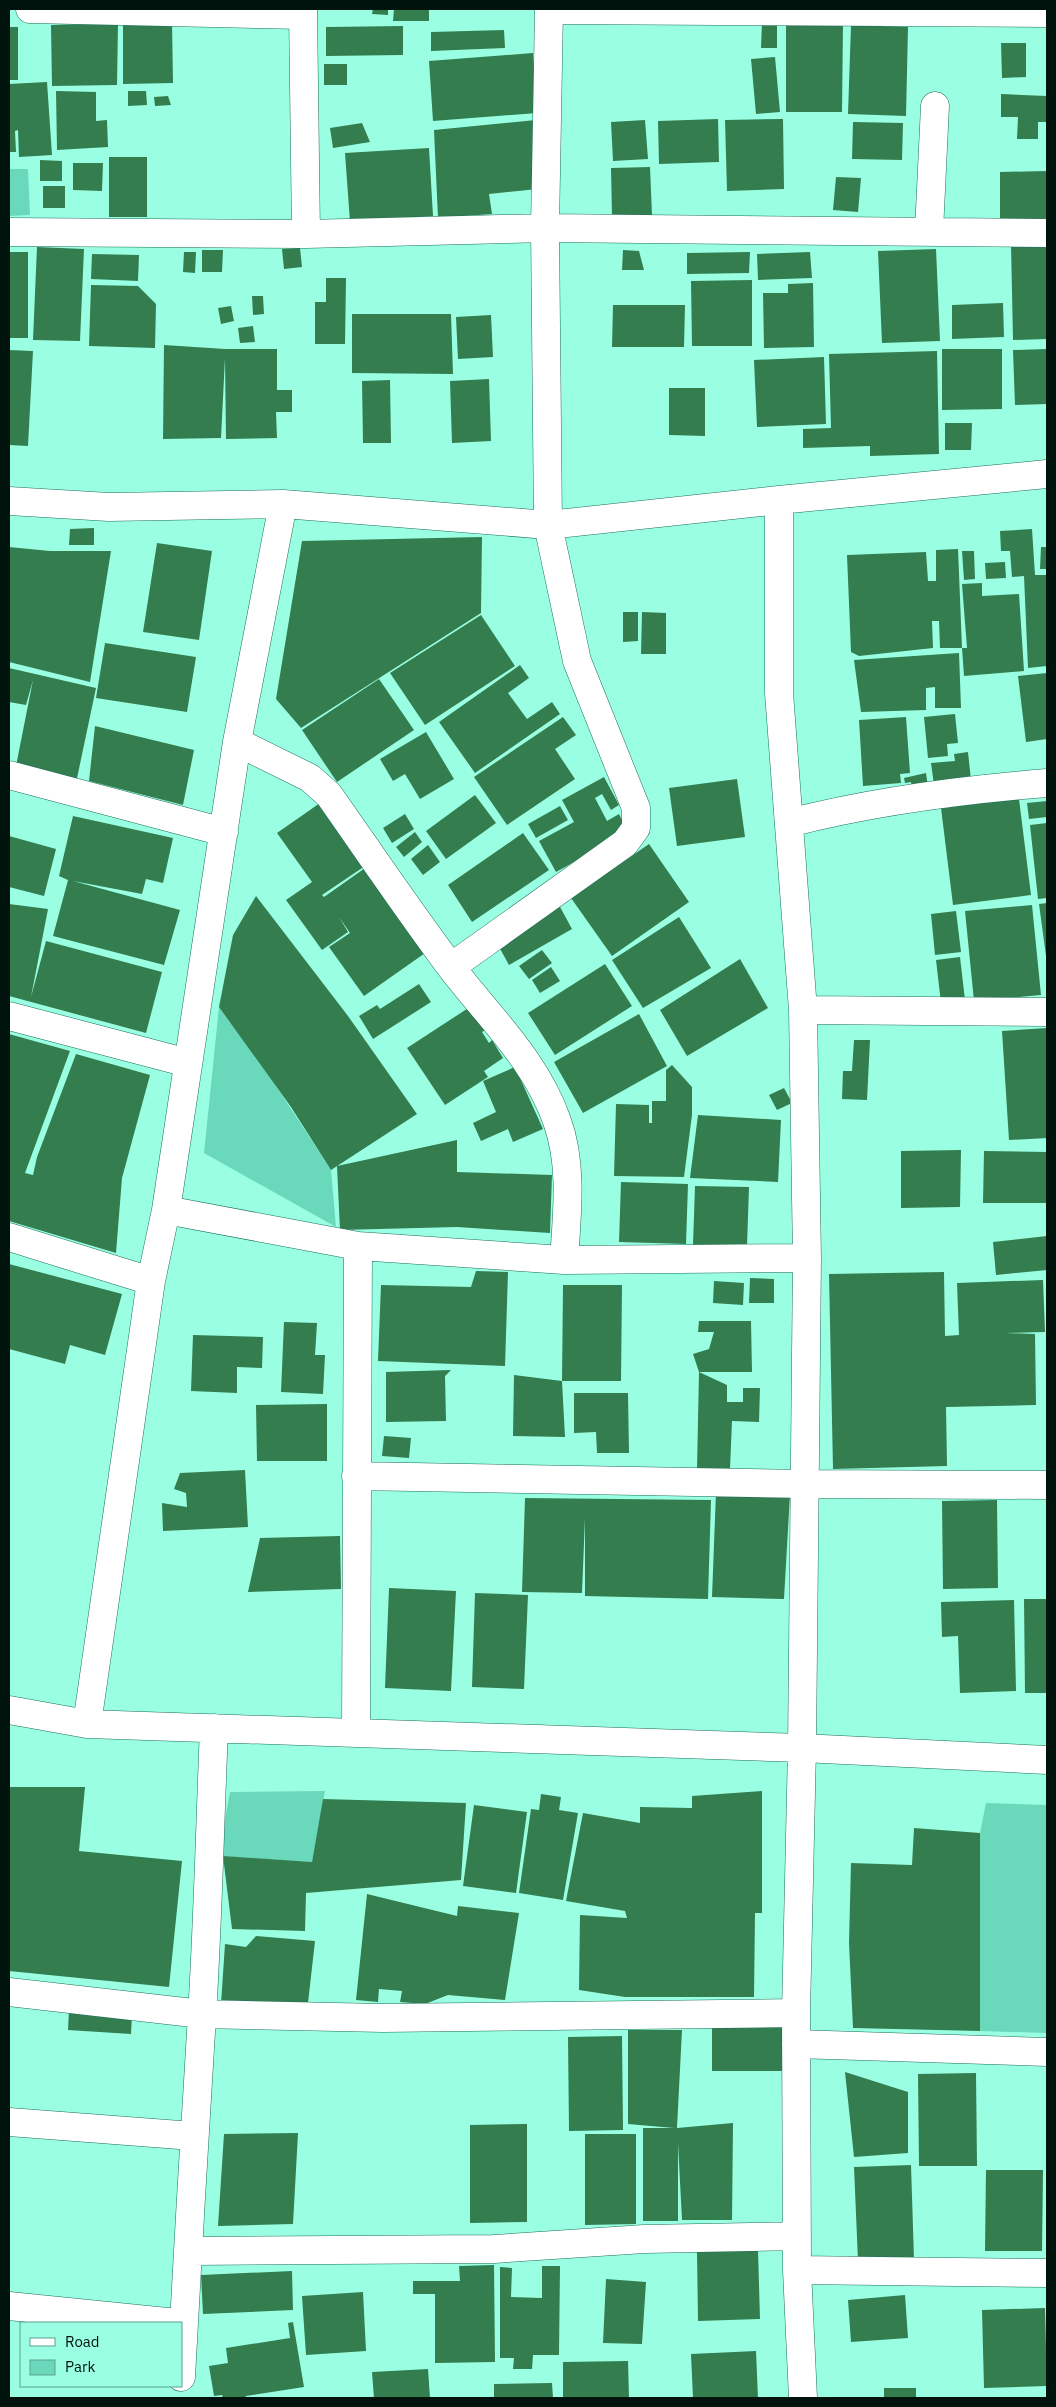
<svg xmlns="http://www.w3.org/2000/svg" width="1056" height="2407" font-family="'IBM Plex Sans',sans-serif">
<style>
.green{fill:#6ad9bb}
.building{fill:#337d4f}
.lines{fill:none;stroke-linecap:round;stroke-linejoin:round}
.street-casing{stroke:#1d6f5c;stroke-width:29}
.street{stroke:#fff;stroke-width:28}
</style>
<rect width="100%" height="100%" fill="#9affe2"/>
<!-- green -->
<path class="green" d="M9,169H28L30,215L9,216Z
M219,1007L263,1066L331,1170L336,1227L204,1153Z
M325,1791L312,1862L218,1856L230,1792Z
M986,1803L1047,1805V2033L980,2031V1833Z"/>
<!-- building -->
<path class="building" d="M373,9H388V15L372,14Z
M394,9H429V21H393Z
M172,22L173,83L123,84V23Z
M762,22H777V48H761Z
M118,23L117,85L52,86L51,25Z
M786,23H843L842,112H786Z
M851,25L908,27L906,116L848,114Z
M403,26V55L326,56V27Z
M9,27H18V80H9Z
M504,30L505,48L431,51V32Z
M1001,43H1026V77L1002,78Z
M533,53L537,113L433,121L429,61Z
M775,57L780,112L756,114L751,59Z
M324,64H347V85H324Z
M47,82L52,155L19,157L18,130L15,131L16,152H9V84Z
M56,91L96,92V121L107,120L108,147L57,150Z
M128,91H146L147,105L128,106Z
M1001,94L1047,96V122H1038V139H1017L1018,117H1001Z
M168,96L171,105L155,106L154,97Z
M718,119L719,162L659,164L658,121Z
M783,119L784,189L727,191L725,120Z
M536,120L538,189L489,194L492,214L438,218L434,130Z
M645,120L648,159L613,161L611,122Z
M853,122L903,123L902,160L852,159Z
M362,123L370,142L333,148L330,128Z
M429,148L433,216L350,222L345,153Z
M109,157H147V217H109Z
M40,160L62,161V181H40Z
M73,163H103L102,191L73,190Z
M650,167L652,215L612,216L611,168Z
M1047,171V219H1000V172Z
M836,177L861,178L858,212L833,210Z
M43,186H65V208H43Z
M1011,244H1047V339L1013,340Z
M37,247L84,249L80,341L33,340Z
M300,248L302,267L284,269L282,249Z
M936,249L940,341L882,343L878,251Z
M202,250H223L222,272H202Z
M623,250L639,251L644,270H622Z
M9,252H28V338H9Z
M184,252H196L195,273L183,272Z
M750,252L749,273L687,274V253Z
M810,252L812,278L758,280L757,254Z
M92,254L139,255L138,281L91,279Z
M326,278H346L345,344H315V302H326Z
M752,280V346H692L691,281Z
M813,283L814,347L764,348L763,293H788V284Z
M91,285L138,286L156,304L155,348L89,346Z
M252,296H263L264,314L253,315Z
M1003,303L1004,337L952,339V305Z
M613,305H685L684,347H612Z
M231,306L234,321L221,324L218,308Z
M352,314H451L453,374L352,373Z
M491,315L493,357L458,359L456,317Z
M253,326L255,342L240,343L238,328Z
M164,345L225,349H277V390H292V412H276L277,438L226,439L225,358L221,438L163,439Z
M942,349H1002V409L942,410Z
M1047,349V404L1015,405L1013,350Z
M9,350L33,351L28,446L9,445Z
M937,351L939,454L870,456V446L803,448V429L831,428L829,354Z
M824,357L826,424L757,427L754,360Z
M489,379L491,441L452,443L450,381Z
M390,380L391,443H363L362,381Z
M669,388H705V436L669,435Z
M945,423H972L971,450H945Z
M94,528V545H69L70,529Z
M1032,529L1035,575H1047V666L1028,668L1024,576L1012,577L1010,551H1001L1000,531Z
M482,537L481,613L301,728L276,699L302,541Z
M157,543L212,551L199,640L143,632Z
M9,547L50,551H111L90,682L9,662Z
M1041,547H1047V569H1040Z
M958,549L962,648H940L939,621H932L933,648L859,656L851,652L847,555L926,552L928,581H936V550Z
M962,551H974L975,579L964,580Z
M1005,562L1006,578L986,579L985,563Z
M982,583V596L1019,594L1024,671L964,676L962,648H967L962,584Z
M623,612H638V641L623,642Z
M642,612L666,613V654H641Z
M481,615L515,666L425,725L390,673Z
M105,643L196,657L187,712L96,698Z
M959,653L961,708H935V687L926,688V710L861,712L854,660Z
M520,665L529,678L508,693L527,719L552,702L560,714L475,773L439,722Z
M9,668L96,688L76,783L15,771L33,680L26,705L9,702Z
M1047,673V739L1026,742L1018,676Z
M379,679L414,730L337,782L302,730Z
M955,714L958,743L947,744L948,756L928,758L924,717Z
M563,717L576,735L555,749L575,779L507,825L474,777Z
M906,717L910,773L900,774L901,783L863,786L859,720Z
M95,726L194,750L183,805L89,781Z
M426,732L454,779L420,799L405,774L393,781L380,759Z
M968,752L971,780L934,785L931,763L955,761L954,754Z
M926,773L928,787L912,791L911,782L905,783L904,778Z
M604,777L619,805L611,810L602,794L595,798L607,821L619,814L628,832L556,872L539,841L574,822L562,800Z
M737,779L745,837L677,846L669,788Z
M475,795L496,823L446,859L426,831Z
M1019,799L1031,895L953,905L941,808Z
M1047,801V817L1029,819L1027,803Z
M320,803L365,866L322,895L324,897L368,866L428,951L364,996L329,947L350,933L339,917L348,932L322,950L286,900L312,882L277,833Z
M560,806L568,820L536,838L528,824Z
M405,814L414,829L392,843L383,828Z
M73,816L173,838L163,883L146,879L142,894L73,881L180,910L164,965L53,936L68,880L59,876Z
M1047,823V898L1038,899L1030,825Z
M415,832L422,842L404,857L396,847Z
M523,833L549,870L472,922L448,885Z
M9,836L56,849L44,896L9,887Z
M649,844L689,902L612,956L571,898Z
M428,845L440,862L423,875L411,859Z
M256,896L348,1016L417,1114L331,1170L291,1107L219,1007L233,935Z
M1047,903V956H1046L1039,904Z
M9,904L48,909L31,997L46,941L162,972L146,1033L9,996Z
M559,905L572,929L509,965L498,945Z
M1032,905L1041,995L974,1001L965,911Z
M956,911L961,952L935,955L931,914Z
M679,917L711,968L643,1008L612,960Z
M542,950L552,963L529,979L519,966Z
M960,957L965,1000L941,1003L936,960Z
M740,959L768,1008L687,1056L660,1010Z
M605,964L632,1006L555,1055L528,1013Z
M551,967L560,981L540,993L532,980Z
M419,984L431,1002L373,1039L359,1016L377,1005L380,1009Z
M476,1003L491,1026L482,1032L489,1043L492,1040L503,1058L484,1071L488,1077L445,1105L407,1048Z
M639,1014L667,1066L583,1113L554,1062Z
M1047,1028V1138L1009,1140L1002,1031Z
M9,1034L70,1051L25,1173L33,1175L37,1157L76,1054L150,1075L122,1178L116,1253L9,1221Z
M854,1040H870L867,1100L842,1099L843,1071H852Z
M672,1065L692,1087V1115L684,1177L614,1176L616,1104L649,1105V1123H652V1101H666V1070Z
M515,1067L543,1129L513,1142L508,1129L481,1141L473,1123L496,1112L483,1081Z
M784,1088L792,1103L777,1110L769,1095Z
M698,1115L781,1120L778,1182L690,1178Z
M457,1140V1172L552,1175L550,1233L457,1227L340,1230L337,1166Z
M961,1150L960,1207L901,1208V1151Z
M984,1151L1047,1152V1203H983Z
M621,1182L688,1184L686,1244L619,1242Z
M695,1186L749,1187L747,1246L693,1245Z
M1047,1236V1270L996,1275L993,1242Z
M9,1264L122,1294L105,1355L70,1345L65,1364L9,1349Z
M476,1271L508,1272L505,1366L378,1361L381,1285L471,1287Z
M944,1272L945,1336L959,1335L957,1283L1043,1280L1045,1332L1005,1333L1035,1334L1036,1405L946,1407L947,1466L833,1469L829,1274Z
M750,1278L774,1279V1303H749Z
M714,1281L744,1283L743,1305L713,1303Z
M563,1285H622L621,1381H562Z
M699,1321H751L752,1372H699L727,1385V1402H743V1388H760L759,1422L732,1421L730,1469H697L699,1372L693,1354L709,1349L714,1332H698Z
M284,1322L317,1323L315,1355H325L323,1394L281,1392Z
M193,1335L263,1337L262,1368L237,1367V1393L191,1391Z
M451,1370L445,1376L446,1421L386,1422V1372Z
M514,1375L562,1381L565,1437L513,1436Z
M574,1393H628L629,1453H597L596,1432L574,1433Z
M327,1404V1461H257L256,1405Z
M384,1436L411,1438L409,1458L382,1456Z
M245,1470L248,1527L163,1531L162,1503L187,1507L186,1493L174,1489L180,1473Z
M716,1492L790,1494L784,1599L712,1597Z
M525,1498L711,1500L708,1599L585,1596V1518L582,1593L522,1592Z
M997,1500L998,1588L943,1589L942,1501Z
M340,1536L341,1589L248,1592L260,1538Z
M389,1588L456,1591L451,1691L385,1688Z
M475,1593L528,1595L524,1689L472,1687Z
M1024,1599H1047V1693H1025Z
M1014,1600L1016,1691L960,1693L958,1636L942,1637L941,1602Z
M9,1787H85L79,1851L182,1861L169,1987L9,1971Z
M762,1791V1913H755L754,1997H625L579,1990L580,1915L627,1918L625,1911L566,1901L583,1813L640,1823V1807L692,1808V1796Z
M541,1794L561,1797L559,1810L578,1813L563,1900L519,1893L531,1809L539,1810Z
M323,1799L466,1803L461,1880L306,1893L305,1931L232,1929L223,1856L312,1862Z
M474,1805L527,1812L516,1893L463,1886Z
M914,1828L980,1833V2031L853,2028L849,1943L851,1863L912,1865Z
M367,1894L457,1916L458,1906L519,1913L505,2000L448,1995L425,2004L400,2002L402,1991L379,1989L378,2002L356,2000Z
M256,1936L315,1941L308,2003L221,2004L225,1944L246,1947Z
M69,2010L132,2013L131,2034L68,2030Z
M785,2021V2071H712V2022Z
M628,2030H682L677,2128L733,2123L732,2220H682L678,2143V2221H643V2128H674L628,2124Z
M622,2036L623,2130L569,2131L568,2037Z
M845,2072L908,2092V2153L854,2157Z
M976,2073L977,2166H919L918,2074Z
M527,2124V2222L470,2223V2125Z
M298,2133L293,2224L218,2226L224,2134Z
M585,2134H636V2224L585,2225Z
M911,2165L914,2259L858,2261L854,2167Z
M986,2170H1043L1042,2251H985Z
M758,2250L760,2319L698,2321L697,2251Z
M494,2265L495,2362L435,2363V2294H413V2281H460L459,2266Z
M542,2266H560L559,2355H533L532,2369H513L514,2358H500V2267L512,2268L511,2297L542,2298Z
M292,2271L293,2310L203,2314L201,2275Z
M606,2279L646,2282L642,2344L603,2343Z
M363,2292L366,2351L306,2355L302,2296Z
M905,2295L908,2338L851,2342L848,2300Z
M1045,2308L1047,2386L984,2388L982,2310Z
M293,2322L304,2387L246,2396V2398H223L222,2395L214,2396L209,2366L228,2363L226,2348L290,2338L288,2323Z
M756,2351L758,2398H693L691,2354Z
M628,2361L629,2398H563V2362Z
M428,2369L430,2398H374L372,2372Z
M552,2383L553,2398H494V2384Z
M884,2388H916V2398H884Z"/>
<g class="lines">
<defs>
<path id="street" d="M30,9L303,15
M303,9L306,234
M549,10L1047,13
M929,231L935,106
M9,232L306,234L545,228L1047,233
M779,500V693L803,1010L807,1258L802,1748L796,2013L797,2270L803,2398
M9,501L109,507L283,504
M237,742L310,778L329,795C369,852 408,910 450,966C488,1016 536,1060 557,1121C573,1165 567,1214 564,1260
M9,775L224,832
M789,823C874,801 960,790 1047,783
M451,967L625,843L636,828V808L577,661L548,525L545,228L549,9
M803,1010L1047,1012
M9,1016L188,1063
M166,1210L358,1246L564,1260L807,1258
M9,1237L151,1281
M356,1476L806,1484L1047,1485
M9,1710L87,1724L802,1748L1047,1760
M87,1724L151,1281L166,1210L237,742L283,504L548,525L779,500L1047,474
M356,1733L358,1246
M9,1992L202,2014L383,2018L796,2013
M796,2044L1047,2052
M9,2122L193,2136
M190,2251L494,2249L644,2239L797,2236
M797,2270L1047,2273
M9,2306L177,2323
M181,2377C187,2256 195,2136 202,2015C208,1919 210,1823 214,1728"/>
</defs>
<!-- street casing -->
<use href="#street" class="street-casing"/>
<!-- street -->
<use href="#street" class="street"/>
</g>
<!-- border -->
<rect width="1056" height="2407" fill="none" stroke="#00130d" stroke-width="20"/>
<!-- legend -->
<rect x="20" y="2322" width="162" height="65" fill="#9affe2" stroke="#5ca18d"/>
<rect x="30" y="2338" width="25" height="8" fill="#ffffff" stroke="#5ca18d"/>
<text x="65" y="2347" font-size="15" fill="#00130d">Road</text>
<rect x="30" y="2360" width="25" height="15" fill="#6ad9bb" stroke="#5ca18d"/>
<text x="65" y="2372" font-size="15" fill="#00130d">Park</text>
</svg>
